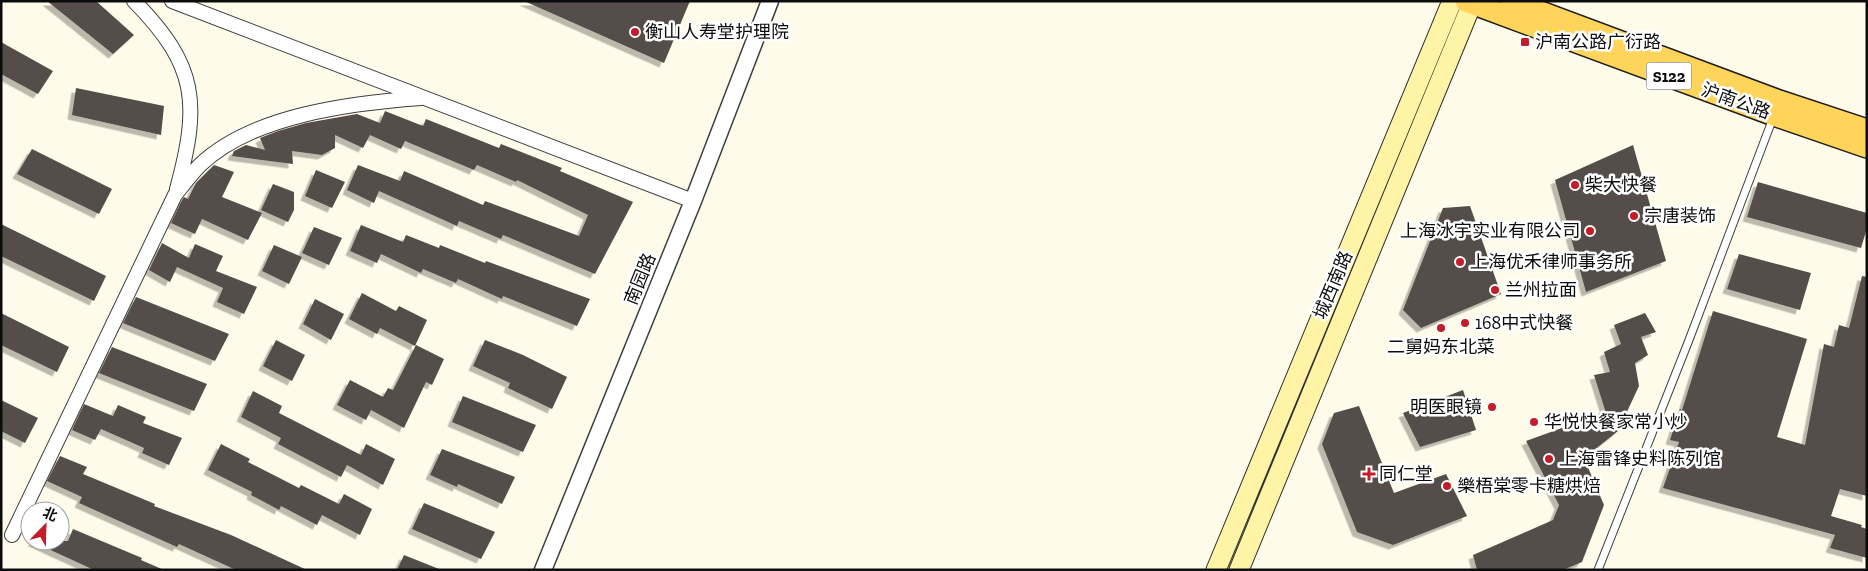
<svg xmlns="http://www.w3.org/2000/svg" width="1868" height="571" font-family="'Zilla Slab','Noto Sans SC',serif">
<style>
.building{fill:#554d48;filter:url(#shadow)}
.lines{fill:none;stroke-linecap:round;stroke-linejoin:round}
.service-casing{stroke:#3f3f3f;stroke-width:9}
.minor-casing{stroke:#3f3f3f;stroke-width:16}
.tertiary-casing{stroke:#3f3f3f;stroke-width:19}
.secondary-casing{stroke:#2e2e2e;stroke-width:21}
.primary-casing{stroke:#1d1d1d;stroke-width:24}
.service{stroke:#fff;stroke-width:7}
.minor{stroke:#fff;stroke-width:14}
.tertiary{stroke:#fff;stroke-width:16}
.secondary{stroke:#fff3a6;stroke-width:19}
.primary{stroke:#ffd45b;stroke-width:21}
.poi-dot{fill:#c41c28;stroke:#fff;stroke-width:2}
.labels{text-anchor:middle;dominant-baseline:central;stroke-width:5;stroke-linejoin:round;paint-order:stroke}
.shield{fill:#fff;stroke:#555;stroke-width:1}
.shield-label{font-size:16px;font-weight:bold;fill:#0c0c0c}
.poi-label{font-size:18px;fill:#0c0c0c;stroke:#fff;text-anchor:start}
.street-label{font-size:18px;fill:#0c0c0c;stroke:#fff}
</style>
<defs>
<filter id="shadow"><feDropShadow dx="-4.5" dy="4.5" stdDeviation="0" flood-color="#0004"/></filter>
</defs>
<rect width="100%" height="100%" fill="#fffbeb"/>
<!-- building -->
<path class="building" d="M47,1H96L134,35L113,54Z
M524,1H690L664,63Z
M1,42L53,71L38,94L1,74Z
M76,88L164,106L161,135L72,115Z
M385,111L423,126L426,119L499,148L501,144L562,168L560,171L633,202L595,274L503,235L501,239L459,221L457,226L379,191L374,203L347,190L358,165L400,181L404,171L483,205L485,201L579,236L588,215L517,180L516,182L477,165L474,170L405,141L401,149L370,135L363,148L335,135V148L322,155L292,151L293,164L232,156L234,151L246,145L265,150L260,138L278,131L306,123L357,114L380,123Z
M1633,145L1666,261L1586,292L1555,180Z
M32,149L112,189L99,214L17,174Z
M214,165L234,172L222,197L262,213L248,240L202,219L195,234L171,223L182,200L184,197L188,199L196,183Z
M316,170L345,182L332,208L305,196Z
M1758,182L1867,213V228L1861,248L1747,217Z
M273,184L294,192V210L288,222L261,210Z
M1470,206L1501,294L1421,328L1403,310L1443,208Z
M1,224L106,276L94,301L1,256Z
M361,225L403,242L406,235L439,248L440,245L485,263L486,261L590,299L577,326L503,296L502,299L458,279L456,283L423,269L421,273L381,254L377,263L350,251Z
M314,227L342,238L329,265L302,253Z
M162,243L189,258L195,244L223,256L216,271L257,287L244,314L217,302L223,288L177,267L170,282L149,270Z
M274,245L302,257L289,284L262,271Z
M1739,254L1811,273L1800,310L1727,289Z
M1862,276L1867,277V496L1840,489L1831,516L1862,525L1861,527L1867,529V558L1830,548L1835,535L1663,488L1679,442L1670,440L1680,409L1682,410L1713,311L1807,339L1777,437L1805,445L1824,344L1834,347L1839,325L1849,328Z
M362,293L396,311L399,306L427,320L415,346L380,328L377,334L349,319Z
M136,297L229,334L215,361L123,323Z
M315,299L344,314L331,340L303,324Z
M1,313L69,347L57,372L1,345Z
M1645,313L1656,332L1641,337L1648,355L1635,363L1639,386L1618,431L1584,458L1604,505L1582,562L1563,570H1477L1473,555L1553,520L1559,505L1526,441L1570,425L1573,431L1605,410L1594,375L1610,372L1604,352L1621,344L1614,325Z
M276,340L305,355L292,381L263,366Z
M485,340L523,355L567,377L552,409L508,388L510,383L473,366Z
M416,345L444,359L432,385L426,382L404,428L371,410L366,420L337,405L350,380L383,397L388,388L393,390Z
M112,347L207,384L194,411L99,373Z
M1463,390L1476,430L1420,447L1403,413Z
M253,391L282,406L279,413L361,455L366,444L395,459L383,485L347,465L341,477L278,444L281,438L241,417Z
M463,396L536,425L523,452L452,422Z
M1,400L38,418L25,443L1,431Z
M84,404L113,416L118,405L146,417L143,423L182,438L169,465L142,453L144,448L101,429L95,440L72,430Z
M1359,406L1394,493L1446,474L1467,516L1393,545L1357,532L1322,444L1334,413Z
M221,444L250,459L248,462L299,488L301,485L339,504L344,494L372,509L360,535L322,515L317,525L281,506L279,510L251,495L252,492L208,470Z
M442,449L515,477L502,504L458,484L457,487L430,475Z
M60,456L87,467L83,474L155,504L154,506L231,535L307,570H236L179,544L177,547L79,503L82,497L47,481Z
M424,503L495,532L481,559L412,529Z
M73,529L142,558L141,560L164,570H94L31,541H68Z
M404,555L439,569V570H397Z"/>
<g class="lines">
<defs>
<path id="service" d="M1598,570L1689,340L1773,118"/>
<path id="minor" d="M134,1C198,66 200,104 177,189
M172,1L693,201
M12,535L175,195C183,185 191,174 200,165C252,115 352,103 421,98"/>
<path id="tertiary" d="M543,570L693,201L770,1"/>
<path id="secondary" d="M1216,570L1452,1
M1239,570L1473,1"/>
<path id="primary" d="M1466,1L1774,115L1867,147
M1511,1L1779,101L1867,130"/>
</defs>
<!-- service casing -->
<use href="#service" class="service-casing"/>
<!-- minor casing -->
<use href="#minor" class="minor-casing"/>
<!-- tertiary casing -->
<use href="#tertiary" class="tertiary-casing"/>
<!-- secondary casing -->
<use href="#secondary" class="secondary-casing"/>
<!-- primary casing -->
<use href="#primary" class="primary-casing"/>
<!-- service -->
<use href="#service" class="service"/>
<!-- minor -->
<use href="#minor" class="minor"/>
<!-- tertiary -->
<use href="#tertiary" class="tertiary"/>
<!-- secondary -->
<use href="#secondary" class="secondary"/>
<!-- primary -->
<use href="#primary" class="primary"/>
</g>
<!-- markers -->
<g class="poi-dot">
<circle cx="635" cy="32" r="5"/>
<rect x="1520" y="37" width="10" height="10" rx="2.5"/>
<circle cx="1575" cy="185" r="5"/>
<circle cx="1634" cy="216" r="5"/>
<circle cx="1590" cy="231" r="5"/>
<circle cx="1460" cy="262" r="5"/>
<circle cx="1495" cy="290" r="5"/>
<circle cx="1465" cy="323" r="5"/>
<circle cx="1441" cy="328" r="5"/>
<circle cx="1492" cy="407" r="5"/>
<circle cx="1534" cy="422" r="5"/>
<circle cx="1549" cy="459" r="5"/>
<path d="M1366.5 466.5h5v5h5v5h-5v5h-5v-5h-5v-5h5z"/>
<circle cx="1447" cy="486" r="5"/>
</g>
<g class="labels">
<!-- shield labels -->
<rect class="shield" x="1646.5" y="62.5" width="45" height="27" rx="4"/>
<g class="shield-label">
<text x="1669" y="76">S122</text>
</g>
<!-- poi labels -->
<g class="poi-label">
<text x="645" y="32">衡山人寿堂护理院</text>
<text x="1535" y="42">沪南公路广衍路</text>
<text x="1585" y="185">柴大快餐</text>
<text x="1644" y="216">宗唐装饰</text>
<text x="1580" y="231" text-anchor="end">上海冰宇实业有限公司</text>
<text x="1470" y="262">上海优禾律师事务所</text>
<text x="1505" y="290">兰州拉面</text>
<text x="1475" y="323">168中式快餐</text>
<text x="1441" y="347" text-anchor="middle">二舅妈东北菜</text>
<text x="1482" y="407" text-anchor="end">明医眼镜</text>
<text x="1544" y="422">华悦快餐家常小炒</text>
<text x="1559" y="459">上海雷锋史料陈列馆</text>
<text x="1379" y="474">同仁堂</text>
<text x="1457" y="486">樂梧棠零卡糖烘焙</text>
</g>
<!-- street labels -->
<g class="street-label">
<text transform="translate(1736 101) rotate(20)">沪南公路</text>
<text transform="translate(640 279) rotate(-68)">南园路</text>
<text transform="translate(1333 285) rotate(-67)">城西南路</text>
</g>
</g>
<!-- border -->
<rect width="1868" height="571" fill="none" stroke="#0c0c0c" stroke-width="5"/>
<!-- north arrow -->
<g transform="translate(45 526) rotate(23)"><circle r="24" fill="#ffffff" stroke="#9e9e9e"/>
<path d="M0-4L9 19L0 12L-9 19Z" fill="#c41c28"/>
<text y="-8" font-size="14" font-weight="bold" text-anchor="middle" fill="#0c0c0c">北</text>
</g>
</svg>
